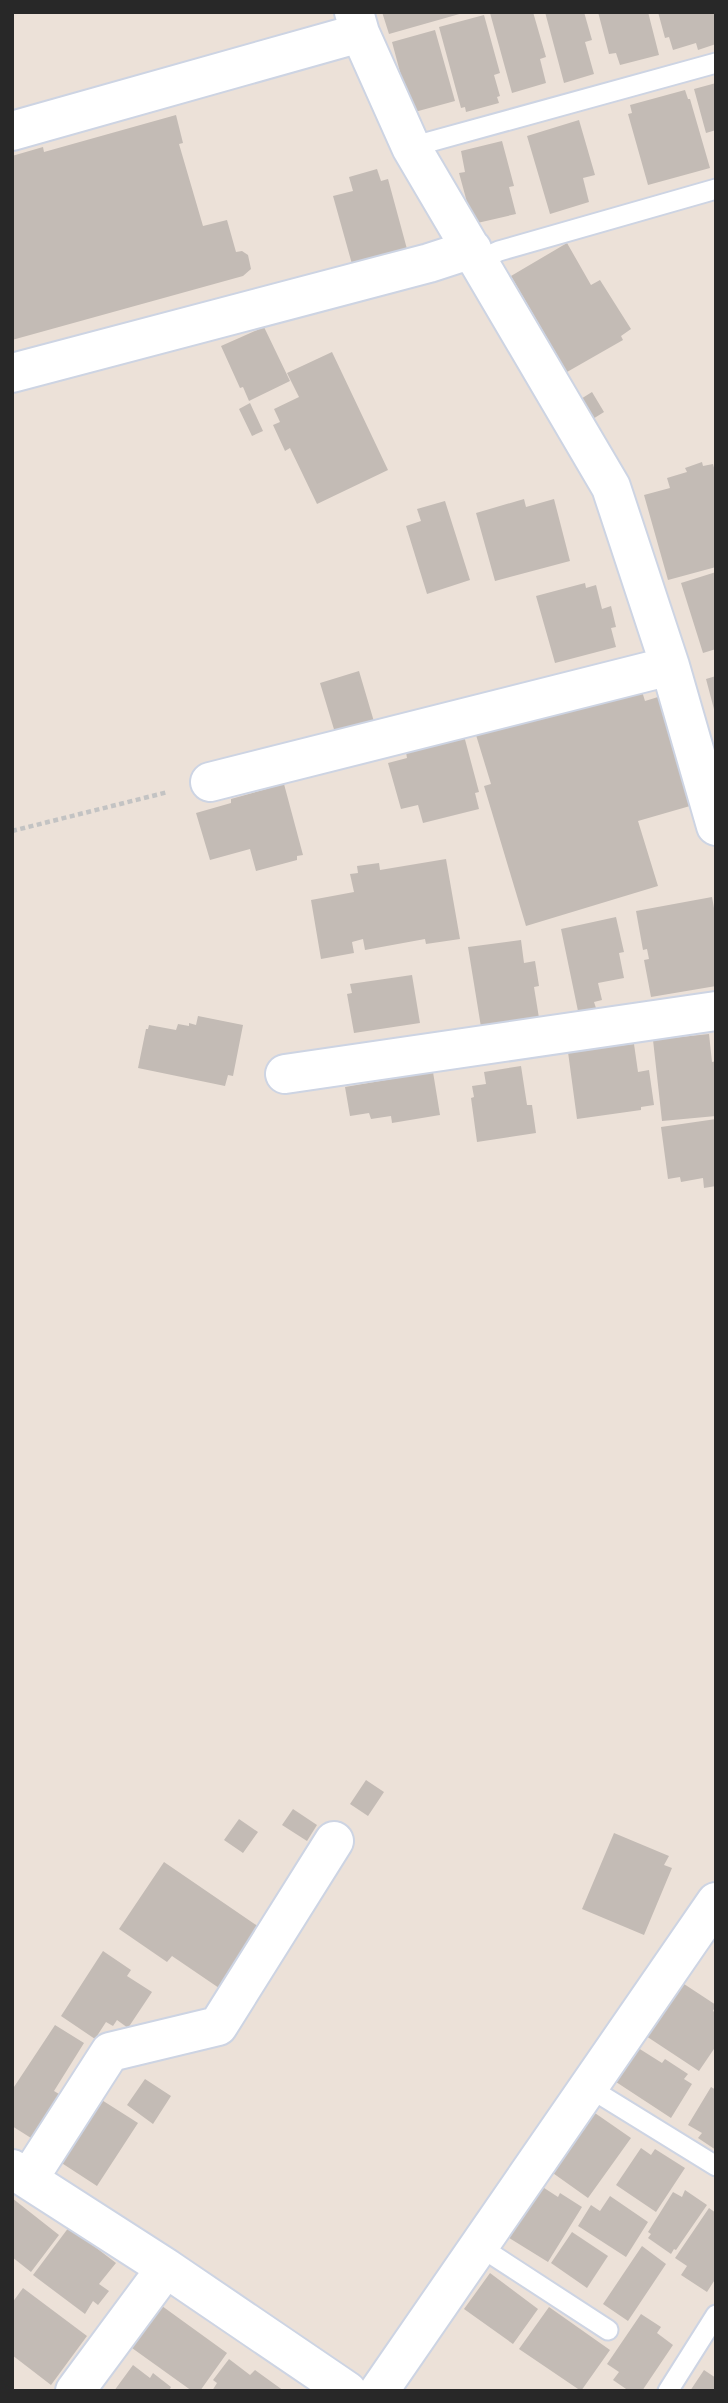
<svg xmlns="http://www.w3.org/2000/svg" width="728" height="2403" font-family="Roboto,sans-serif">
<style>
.building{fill:#c3bbb5}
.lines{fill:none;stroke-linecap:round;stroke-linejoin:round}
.service-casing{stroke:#cdd4e3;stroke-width:23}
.minor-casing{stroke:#cdd4e3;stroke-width:42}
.path{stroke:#c3c3c3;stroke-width:4.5;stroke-dasharray:5 3.5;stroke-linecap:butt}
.service{stroke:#fff;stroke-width:19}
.minor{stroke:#fff;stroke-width:38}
</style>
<rect width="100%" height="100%" fill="#ece1d8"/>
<!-- building -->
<path class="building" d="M382,12H463V13L389,34Z
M494,12H533L546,57L540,59L546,83L512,93L490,13Z
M545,12H584L592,40L585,42L594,74L564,83Z
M598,12H648L659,55L620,65L616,53L609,54Z
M658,12H716V44L698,50L696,43L673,50L669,37L665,38Z
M484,15L500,73L494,75L500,96L497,97L499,103L466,112L465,107L461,108L439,27Z
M435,30L455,101L411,113L392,42Z
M716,83V130L706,133L694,89Z
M685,90L688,99H690L710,168L648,185L628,114L632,113L630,105Z
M176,115L183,143L179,144L203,226L227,220L236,252L242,251L248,255L251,269L243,276L12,340V156L43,147L44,152Z
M579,120L595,175L583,178L589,202L550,214L527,136Z
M502,141L514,186L509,187L516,214L473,224L459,173L465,172L461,151Z
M377,169L381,181L388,179L407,249L352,264L333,196L353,191L349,177Z
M567,243L591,285L600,280L631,329L621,336L623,340L567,372L511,276Z
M264,327L290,381L249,401L243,387L240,388L221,346Z
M332,352L388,470L317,504L290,448L285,451L273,425L280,422L274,409L299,397L287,373Z
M592,392L604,412L588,422L576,402Z
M250,403L263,431L252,436L239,409Z
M702,462L703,466L713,464L716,475V567L668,580L644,495L670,488L667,478L687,472L685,468Z
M524,499L526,507L554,499L570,561L495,581L476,513Z
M445,501L470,580L427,594L406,526L421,521L417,509Z
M716,572V649L703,653L681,583Z
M585,583L586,588L596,585L602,609L611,606L616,627L611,628L616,647L555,663L536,596Z
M359,671L375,725L336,736L320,683Z
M716,676V713H715L706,679Z
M640,685L645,701L658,697L690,806L638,821L658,886L526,926L484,786L491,784L476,735Z
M463,732L479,792L475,793L479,809L423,823L418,805L401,809L388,763L407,758L405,747Z
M284,784L303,855L297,856V860L256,871L250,849L210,860L196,813L231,803V799Z
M446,859L460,939L426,944L425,939L365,950L363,939L352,942L354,953L321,959L311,900L354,892L350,874L358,873L357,866L379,863L380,870Z
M712,897L716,919V951H714L716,986L651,997L644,960L649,959L647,949L643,950L636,911Z
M616,917L624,952L619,953L624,978L598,983L602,1000L594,1002L596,1008L578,1011L561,929Z
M521,940L524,963L535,961L539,986L534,987L539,1018L481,1027L468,947Z
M412,975L420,1023L354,1033L347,994L352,993L350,984Z
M198,1016L243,1025L233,1076L228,1075L225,1086L138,1068L146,1029H148L149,1025L176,1030L178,1024L189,1026V1023L196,1025Z
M709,1034L712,1062L716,1061V1116L662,1121L653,1040Z
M634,1044L638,1072L649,1070L654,1105L641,1107V1110L577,1119L568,1052Z
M521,1066L527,1105H532L536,1133L477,1142L471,1098L474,1097L472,1086L486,1084L484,1072Z
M433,1072L440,1115L392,1123L391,1116L371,1119L369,1113L350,1116L345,1087Z
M716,1119V1186L704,1188L703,1178L681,1182L680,1177L668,1179L661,1127Z
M366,1780L384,1792L368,1816L350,1804Z
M293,1809L317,1825L307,1841L282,1825Z
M239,1819L258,1832L243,1853L224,1840Z
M614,1833L669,1856L664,1865L672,1868L644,1935L582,1909Z
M164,1862L259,1927L219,1988L172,1956L167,1962L119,1929Z
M103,1951L131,1970L127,1976L152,1992L128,2028L117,2020L113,2026L106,2022L95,2039L61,2016Z
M681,1982L716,2005L713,2011L716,2013V2046L699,2071L646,2036Z
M55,2025L84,2043L54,2091L59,2094L31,2138L12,2126V2090Z
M635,2046L662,2063L665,2059L688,2074L684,2079L692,2084L671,2118L613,2080Z
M145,2079L171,2096L153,2124L127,2105Z
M711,2087L716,2090V2150L698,2138L702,2133L688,2125Z
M97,2097L138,2123L97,2186L57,2160Z
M592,2111L631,2138L588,2198L550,2171Z
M641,2148L651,2155L655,2149L685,2168L656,2212L616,2185Z
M538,2184L558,2197L560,2193L582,2207L548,2262L506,2236Z
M685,2190L707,2205L676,2250L674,2249L671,2254L648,2238L651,2234L648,2232L673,2192L682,2197Z
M610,2196L648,2222L626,2257L578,2226L591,2205L600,2211Z
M12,2198L59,2235L31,2272L12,2257Z
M709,2208L716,2213V2278L707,2292L681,2275L687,2266L675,2258Z
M69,2227L116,2263L99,2284L109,2291L98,2305L93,2301L85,2314L33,2275Z
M572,2232L608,2256L587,2288L551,2263Z
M642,2246L666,2264L628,2321L603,2304Z
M490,2273L538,2309L513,2344L464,2309Z
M23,2288L87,2336L51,2385L12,2355V2303Z
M162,2306L227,2353L200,2391H192L132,2348Z
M549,2307L610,2350L581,2391L519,2349Z
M641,2314L661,2327L657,2333L673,2345L642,2391H629L613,2380L619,2372L607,2364Z
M229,2359L250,2375L255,2370L284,2391H212L217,2383L213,2380Z
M133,2365L150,2378L153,2373L171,2387L169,2391H114Z
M704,2370L716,2378V2391H690Z"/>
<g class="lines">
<defs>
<path id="service" d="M411,147L716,63
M477,261L499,251L716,189
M588,2087L716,2166
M479,2246L608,2330
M668,2391L716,2315"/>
<path id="minor" d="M354,12L360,33L411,147L611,487L670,666L716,826
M12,131L360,33
M12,373L429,263L472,249
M210,782L670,666
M285,1074L716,1011
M12,2169L166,2268L347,2391
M29,2178L110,2052L218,2026L334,1841
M75,2391L166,2268
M379,2391L716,1902"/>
</defs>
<!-- service casing -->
<use href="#service" class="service-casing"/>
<!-- minor casing -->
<use href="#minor" class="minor-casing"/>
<!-- path -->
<path class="path" d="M12,831L168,792"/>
<!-- service -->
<use href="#service" class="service"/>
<!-- minor -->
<use href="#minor" class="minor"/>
</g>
<!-- border -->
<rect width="728" height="2403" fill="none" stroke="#282828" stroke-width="28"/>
</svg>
